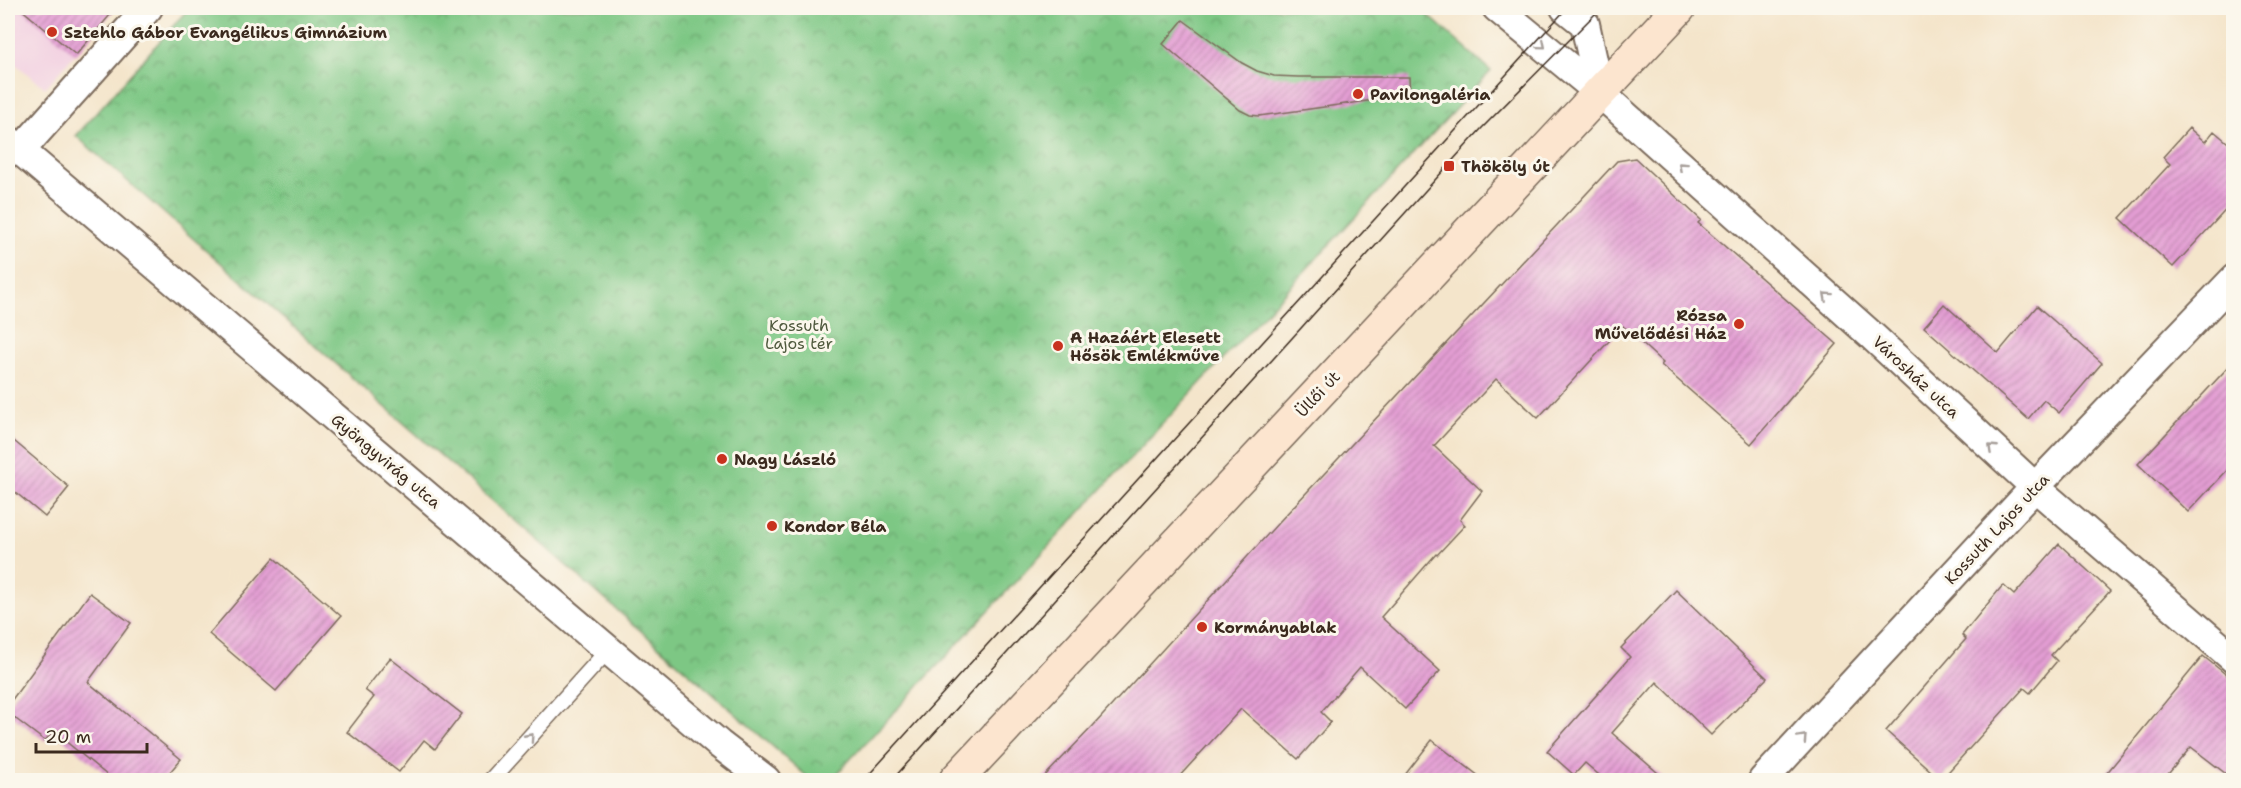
<svg xmlns="http://www.w3.org/2000/svg" width="2241" height="788" font-family="'Shantell Sans',sans-serif">
<style>
.built{fill:#f2cfe1}
.park{fill:url(#park-crowns);stroke:#5c7851;stroke-width:1.5}
.building{fill:url(#building-hatch)}
.lines{fill:none;stroke-linecap:round;stroke-linejoin:round}
.lane-casing{stroke:#7c6b5b;stroke-width:18}
.street-casing{stroke:#7c6b5b;stroke-width:32}
.secondary-casing{stroke:#7c6b5b;stroke-width:36}
.lane{stroke:#fff;stroke-width:15}
.street{stroke:#fff;stroke-width:28}
.secondary{stroke:#fce5cf;stroke-width:33}
.tram{stroke:#3b2a1e;stroke-width:1.5}
.oneway{stroke:#a79f9a}
.poi-dot{fill:#c8321e;stroke:#fbf7ec;stroke-width:2}
.labels{text-anchor:middle;dominant-baseline:central;stroke-width:6;stroke-linejoin:round;paint-order:stroke}
.poi-label{font-size:16px;font-weight:bold;fill:#3b2a1e;stroke:#fbf7ec;text-anchor:start}
.park-label{font-size:16px;fill:#4f593d;stroke:#fbf7ec}
.street-label{font-size:16px;fill:#3b2a1e;stroke:#fbf7ec}
</style>
<defs>
<pattern id="park-crowns" width="20" height="18" patternUnits="userSpaceOnUse" patternTransform="scale(1.5)"><rect width="20" height="18" fill="#7dc784"/><path d="M2 6a3 3 0 1 1 6 0M12 15a3 3 0 1 1 6 0" fill="none" stroke="#68a26b"/></pattern>
<pattern id="building-hatch" width="6" height="6" patternUnits="userSpaceOnUse" patternTransform="scale(1.5)"><rect width="6" height="6" fill="#e49ed4"/><path d="M-1 1l2-2M0 6l6-6M5 7l2-2" fill="none" stroke="#ba81ab"/></pattern>
</defs>
<rect width="100%" height="100%" fill="#fbf7ec"/>
<filter id="ink" filterUnits="userSpaceOnUse"><feTurbulence type="fractalNoise" baseFrequency=".0167" numOctaves="2"/><feDisplacementMap in="SourceGraphic" scale="12" xChannelSelector="R" yChannelSelector="G"/><feConvolveMatrix kernelMatrix="1 2 1 2 8 2 1 2 1" color-interpolation-filters="sRGB"/></filter>
<filter id="wash" filterUnits="userSpaceOnUse"><feTurbulence type="fractalNoise" baseFrequency=".008" numOctaves="4" result="noise"/><feDisplacementMap in="SourceGraphic" scale="24" xChannelSelector="R" yChannelSelector="G"/><feGaussianBlur stdDeviation="1.35" result="paint"/><feColorMatrix in="noise" values="0 0 0 0 0 0 0 0 0 0 0 0 0 0 0 0 0 1.4 0 .05"/><feComposite in="paint" operator="in"/></filter>
<g filter="url(#wash)">
<rect width="100%" height="100%" fill="#f4e5cb"/>
<!-- built -->
<path class="built" d="M8,8H116L45,88L8,58Z"/>
<!-- park -->
<path class="park" d="M189,8H1420L1491,71L831,780H811L76,136Z"/>
<g id="blocks">
<!-- building -->
<path class="building" d="M20,8H116L76,55Z
M1183,20L1242,63L1257,71L1274,76L1298,77H1409L1410,95L1259,116L1250,115L1240,110L1163,44Z
M2189,128L2205,142L2214,131L2234,148V201L2173,267L2120,218L2170,164L2163,157Z
M1635,158L1701,220L1698,223L1837,344L1751,444L1661,365L1663,363L1623,326L1538,418L1496,379L1434,446L1482,491L1460,520L1465,525L1437,555L1436,554L1381,617L1440,671L1405,709L1360,667L1321,712L1331,722L1298,759L1241,709L1176,780H1041L1093,726L1279,522L1617,161Z
M1944,304L1998,353L2037,306L2102,363L2059,413L2044,400L2028,419L1924,327Z
M2234,361V463L2188,512L2138,464Z
M8,436L69,487L45,517L8,486Z
M2059,544L2110,591L2051,655L2057,661L2030,693L2024,688L1941,780L1886,731L1966,639L1962,635L2003,585L2014,595Z
M274,558L341,616L276,691L209,634Z
M1676,590L1767,678L1711,735L1657,682L1612,733L1666,780H1605L1585,763L1574,775L1547,751L1630,657L1621,648Z
M90,593L131,623L88,682L181,759L163,780H113L53,731L45,741L8,713V705Z
M2203,656L2234,681V780L2191,747L2163,780H2101Z
M390,658L462,714L435,749L424,740L399,772L347,732L374,697L365,690Z
M1432,740L1484,780H1401Z"/>
</g>
</g>
<g filter="url(#ink)">
<use href="#blocks" fill-opacity="0" stroke="#7c6b5b" stroke-width="1.5"/>
<g class="lines">
<defs>
<path id="lane" d="M491,780L609,649"/>
<path id="street" d="M1497,8L1600,93L1871,335L2035,487L2234,659
M1565,8L1585,24L1600,93
M8,140L719,744L766,780
M20,151L148,8
M1763,780L2035,487L2234,279"/>
<path id="secondary" d="M956,780L1679,8"/>
</defs>
<!-- lane casing -->
<use href="#lane" class="lane-casing"/>
<!-- street casing -->
<use href="#street" class="street-casing"/>
<!-- secondary casing -->
<use href="#secondary" class="secondary-casing"/>
<!-- lane -->
<use href="#lane" class="lane"/>
<!-- street -->
<use href="#street" class="street"/>
<!-- secondary -->
<use href="#secondary" class="secondary"/>
<!-- tram -->
<path class="tram" d="M864,780L1567,8
M892,780L1482,128L1601,8"/>
</g>
<!-- one-way arrows -->
<defs><path id="oneway-chevron" d="M-2-3.5L2.5 0L-2 3.5" fill="none" stroke-width="1.6" stroke-linecap="round" stroke-linejoin="round" transform="scale(1.5)"/></defs>
<g class="oneway">
<use href="#oneway-chevron" transform="translate(1542 45) rotate(40)"/>
<use href="#oneway-chevron" transform="translate(1682 166) rotate(-138)"/>
<use href="#oneway-chevron" transform="translate(1827 296) rotate(-138)"/>
<use href="#oneway-chevron" transform="translate(1992 448) rotate(-137)"/>
<use href="#oneway-chevron" transform="translate(530 737) rotate(-48)"/>
<use href="#oneway-chevron" transform="translate(1803 738) rotate(-47)"/>
</g>
</g>
<!-- markers -->
<g class="poi-dot">
<circle cx="52" cy="32" r="6"/>
<circle cx="1358" cy="94" r="6"/>
<rect x="1443" y="160" width="12" height="12" rx="3"/>
<circle cx="1739" cy="324" r="6"/>
<circle cx="1058" cy="346" r="6"/>
<circle cx="722" cy="459" r="6"/>
<circle cx="772" cy="526" r="6"/>
<circle cx="1202" cy="627" r="6"/>
</g>
<g class="labels">
<!-- poi labels -->
<g class="poi-label">
<text x="64" y="32">Sztehlo Gábor Evangélikus Gimnázium</text>
<text x="1370" y="94">Pavilongaléria</text>
<text x="1461" y="166">Thököly út</text>
<text x="1727" y="315" text-anchor="end">Rózsa<tspan x="1727" dy="18">Művelődési Ház</tspan></text>
<text x="1070" y="337">A Hazáért Elesett<tspan x="1070" dy="18">Hősök Emlékműve</tspan></text>
<text x="734" y="459">Nagy László</text>
<text x="784" y="526">Kondor Béla</text>
<text x="1214" y="627">Kormányablak</text>
</g>
<!-- park labels -->
<g class="park-label">
<text x="799" y="325">Kossuth<tspan x="799" dy="18">Lajos tér</tspan></text>
</g>
<!-- street labels -->
<g class="street-label">
<text transform="translate(1916 377) rotate(43)">Városház utca</text>
<text transform="translate(1318 394) rotate(-47)">Üllői út</text>
<text transform="translate(386 461) rotate(40)">Gyöngyvirág utca</text>
<text transform="translate(1997 529) rotate(-47)">Kossuth Lajos utca</text>
</g>
</g>
<!-- margin -->
<rect width="2241" height="788" fill="none" stroke="#fbf7ec" stroke-width="30"/>
<!-- scale -->
<path d="M36 743v9h111v-9" fill="none" stroke="#3b2a1e" stroke-width="3"/>
<text x="45" y="743" font-size="18" fill="#3b2a1e" stroke="#fbf7ec" stroke-width="4.5" paint-order="stroke">20 m</text>
</svg>
